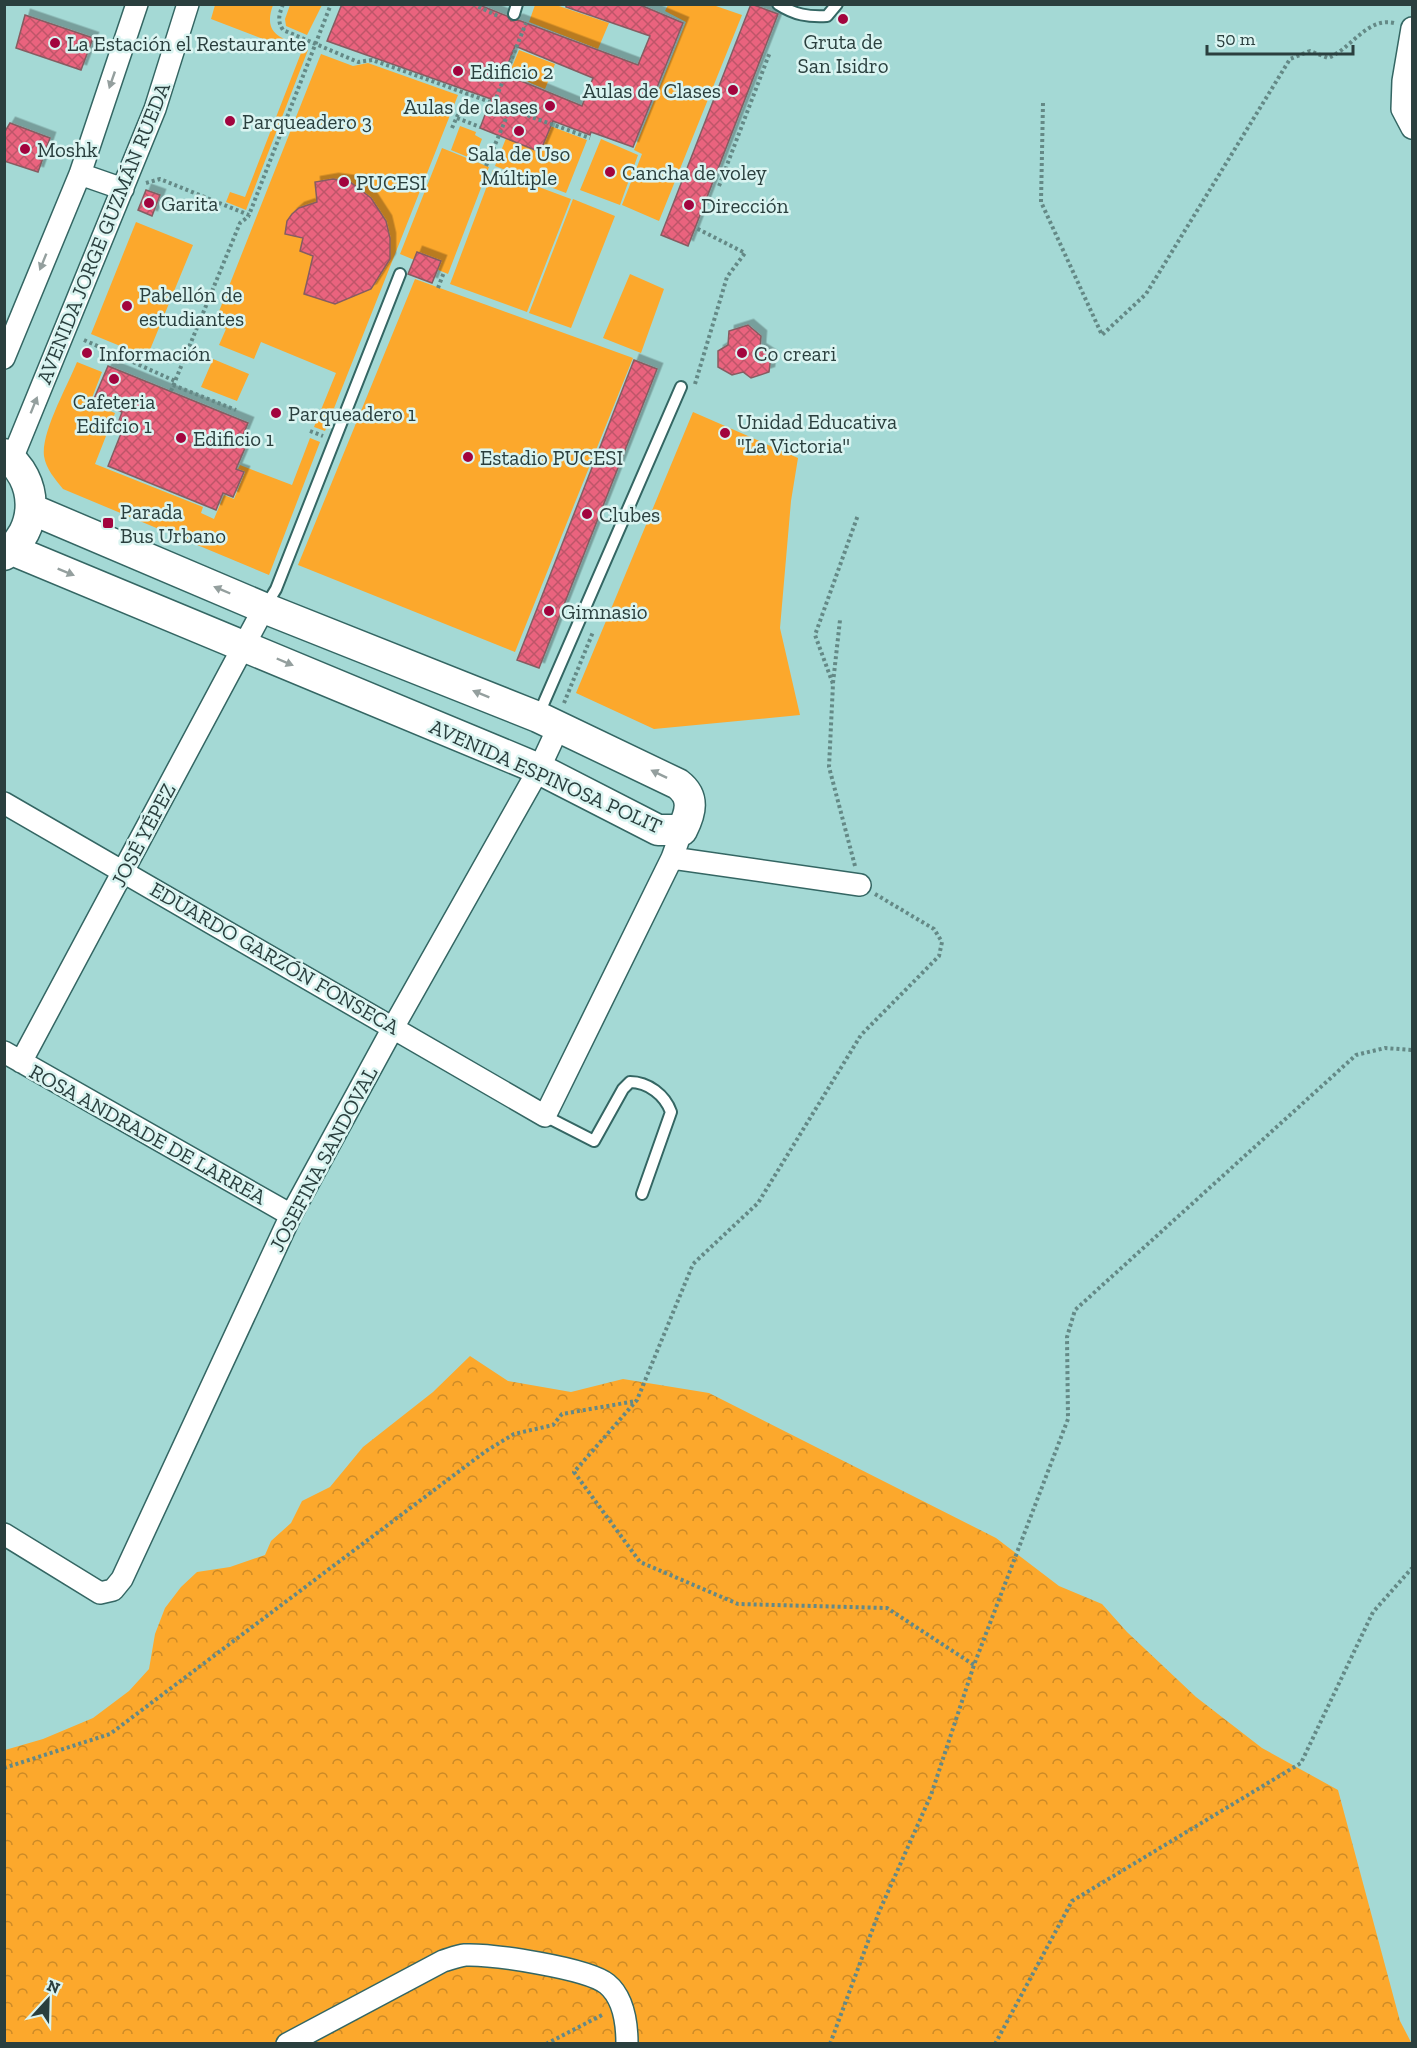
<svg xmlns="http://www.w3.org/2000/svg" width="1417" height="2048" font-family="'Zilla Slab',serif">
<style>
.forest{fill:url(#forest-crowns)}
.green{fill:#fca82c}
.building{fill:url(#building-cross-hatch);stroke:#865d62;stroke-width:1.5;fill-rule:evenodd;filter:url(#shadow)}
.lines{fill:none;stroke-linecap:round;stroke-linejoin:round}
.lane-casing{stroke:#346663;stroke-width:14}
.street-casing{stroke:#346663;stroke-width:24}
.secondary-casing{stroke:#346663;stroke-width:33}
.path{stroke:#648986;stroke-width:4;stroke-dasharray:3 3;stroke-linecap:butt}
.lane{stroke:#fff;stroke-width:10}
.street{stroke:#fff;stroke-width:21}
.secondary{stroke:#fff;stroke-width:30}
.oneway{fill:#949f9e}
.poi-dot{fill:#a2043e;stroke:#daf4f1;stroke-width:2}
.labels{text-anchor:middle;dominant-baseline:central;stroke-width:5;stroke-linejoin:round;paint-order:stroke}
.poi-label{font-size:21px;fill:#2a3f3e;stroke:#daf4f1;text-anchor:start}
.street-label{font-size:21px;fill:#2a3f3e;stroke:#daf4f1}
</style>
<defs>
<pattern id="forest-crowns" width="20" height="18" patternUnits="userSpaceOnUse" patternTransform="scale(1.5)"><rect width="20" height="18" fill="#fca82c"/><path d="M2 6a3 3 0 1 1 6 0M12 15a3 3 0 1 1 6 0" fill="none" stroke="#cc8a27"/></pattern>
<pattern id="building-cross-hatch" width="8" height="8" patternUnits="userSpaceOnUse" patternTransform="scale(1.5)"><rect width="8" height="8" fill="#ea647e"/><path d="M0 0l8 8M0 8l8-8" fill="none" stroke="#be5469"/></pattern>
<filter id="shadow"><feDropShadow dx="5.5" dy="-5.5" stdDeviation="0" flood-color="#0004"/></filter>
</defs>
<rect width="100%" height="100%" fill="#a4d9d5"/>
<!-- forest -->
<path class="forest" d="M470,1356L508,1381L571,1392L623,1379L709,1393L996,1538L1059,1586L1102,1604L1127,1632L1196,1697L1262,1748L1338,1790L1400,2021L1412,2044H5V1750L43,1739L93,1718L129,1691L149,1669L155,1634L165,1608L181,1587L197,1572L230,1567L265,1555L271,1541L291,1523L302,1501L330,1487L363,1447L433,1392Z"/>
<!-- green -->
<path class="green" d="M215,5H273C267,22 269,33 287,40L284,47L211,19Z
M290,5H322L307,35L286,26L285,19Z
M556,5L609,23L598,49L529,22L535,5Z
M668,5H713L742,15L659,221L622,205L642,154L634,150L686,22L665,11Z
M297,45L308,50L246,210L226,202L230,192L245,197L301,53L294,50Z
M519,50L555,64L545,89L509,74Z
M321,54L353,66L368,63L458,95L325,431L314,427L336,373L261,342L254,359L219,345L226,329L214,324Z
M516,113L587,140L566,193L495,166Z
M460,126L476,132L475,135L482,139L477,152L486,155L482,163L451,150Z
M601,139L638,155L620,205L580,190Z
M442,148L489,167L448,274L400,254Z
M493,170L571,199L527,312L450,284Z
M573,199L615,216L571,328L529,313Z
M136,222L193,245L147,357L91,334Z
M630,274L664,289L641,353L603,338Z
M415,279L633,358L515,652L298,565Z
M213,359L249,374L237,401L201,387Z
M77,362L102,372L90,403L115,413L95,464L203,507L201,513L214,519L224,495L234,499L245,472L238,469L240,465L292,485L310,438L320,442L269,575L63,489C55,479 46,469 44,456C41,432 68,385 77,362Z
M693,412L798,458L791,501L780,628L800,715L654,729L576,693Z"/>
<!-- building -->
<path class="building" d="M342,4H477L507,16L511,21L518,20L638,65L650,36L566,7V4H638L683,23L633,147L591,132L590,135L553,121L540,152L480,128L491,99L327,41ZM515,46L593,78L582,106L504,74Z
M751,4L778,14L688,246L661,235Z
M25,15L93,38L81,70L16,48Z
M10,123L50,138L38,172L4,161V133Z
M333,179L349,181L371,198L386,221L390,238V259L371,289L335,304L304,294L313,256L300,251L303,238L285,234L287,221L292,214L299,208L317,202L315,182Z
M146,190L160,195L152,216L138,210Z
M417,252L441,261L432,283L408,274Z
M748,325L761,336L760,349L771,356L769,372L751,378L743,372L732,375L718,367V351L728,345L729,331Z
M634,360L657,369L539,668L517,660Z
M108,366L248,423L239,445L245,448L236,469L244,472L233,497L223,493L216,510L108,466L122,431L116,429L122,412L93,401Z"/>
<g class="lines">
<defs>
<path id="lane" d="M778,4C795,15 808,17 827,16L837,4
M514,14L517,4
M265,607L276,589L400,274
M538,716L681,387
M545,1116L594,1141L623,1089L630,1082C648,1082 665,1095 671,1112L642,1194"/>
<path id="street" d="M1412,28L1403,81L1402,109L1412,128
M80,174L123,189
M4,358L80,174L137,4
M12,459L155,109L188,4
M4,803L545,1116L672,858L682,830
M672,858L860,885
M4,1052L291,1215
M21,1062L264,608
M4,1534L100,1593L113,1590L122,1579L291,1215L394,1026L539,769L559,726
M287,2044L443,1961C450,1959 457,1956 465,1955C492,1954 587,1968 607,1984C624,1998 627,2024 627,2044"/>
<path id="secondary" d="M4,454C39,479 40,530 4,555
M12,550L539,769L658,830H682C691,812 695,797 678,784L538,717L264,608L31,509"/>
</defs>
<!-- lane casing -->
<use href="#lane" class="lane-casing"/>
<!-- street casing -->
<use href="#street" class="street-casing"/>
<!-- secondary casing -->
<use href="#secondary" class="secondary-casing"/>
<!-- path -->
<path class="path" d="M283,4C279,15 277,21 283,30L358,62L372,60L404,71L590,138
M473,4L500,17
M494,103L526,23
M1043,103L1041,202L1102,335L1146,294L1290,59L1310,51L1328,58C1351,49 1367,17 1394,23
M457,118L480,127
M452,128L467,94
M486,166L510,109
M146,183L160,179L249,215L331,4
M719,186L770,52
M438,288L444,272
M84,340L175,381
M695,384L727,277L745,253L696,228
M173,385L236,410
M171,391L240,223L249,216
M310,431L323,436
M833,683L840,620
M564,703L593,632
M855,866L829,767L833,684L815,635L858,515
M875,894L934,929L942,942L939,956L861,1035L758,1203L693,1264L637,1400L574,1472L640,1562L738,1604L887,1608L974,1665
M4,1768L110,1734L486,1451L514,1434L553,1425L562,1414L636,1401
M546,2044L604,2014
M830,2044L879,1912L931,1795L974,1665L1068,1419L1067,1337L1075,1310L1356,1055L1385,1048L1412,1050
M995,2044L1072,1901L1301,1763L1373,1612L1412,1568"/>
<!-- lane -->
<use href="#lane" class="lane"/>
<!-- street -->
<use href="#street" class="street"/>
<!-- secondary -->
<use href="#secondary" class="secondary"/>
</g>
<!-- one-way arrows -->
<defs><path id="oneway-solid" d="M-6-.8H1V-3.2L6.5 0L1 3.2V.8H-6Z" transform="scale(1.5)"/></defs>
<g class="oneway">
<use href="#oneway-solid" transform="translate(112 80) rotate(109)"/>
<use href="#oneway-solid" transform="translate(43 262) rotate(112)"/>
<use href="#oneway-solid" transform="translate(34 405) rotate(-68)"/>
<use href="#oneway-solid" transform="translate(66 572) rotate(22)"/>
<use href="#oneway-solid" transform="translate(222 590) rotate(-157)"/>
<use href="#oneway-solid" transform="translate(285 662) rotate(23)"/>
<use href="#oneway-solid" transform="translate(481 694) rotate(-158)"/>
<use href="#oneway-solid" transform="translate(659 774) rotate(-154)"/>
</g>
<!-- markers -->
<g class="poi-dot">
<circle cx="843" cy="19" r="6"/>
<circle cx="55" cy="43" r="6"/>
<circle cx="458" cy="71" r="6"/>
<circle cx="733" cy="90" r="6"/>
<circle cx="550" cy="106" r="6"/>
<circle cx="230" cy="121" r="6"/>
<circle cx="519" cy="131" r="6"/>
<circle cx="25" cy="149" r="6"/>
<circle cx="610" cy="172" r="6"/>
<circle cx="344" cy="182" r="6"/>
<circle cx="149" cy="203" r="6"/>
<circle cx="689" cy="205" r="6"/>
<circle cx="127" cy="306" r="6"/>
<circle cx="87" cy="353" r="6"/>
<circle cx="742" cy="353" r="6"/>
<circle cx="114" cy="379" r="6"/>
<circle cx="276" cy="413" r="6"/>
<circle cx="725" cy="433" r="6"/>
<circle cx="181" cy="438" r="6"/>
<circle cx="468" cy="457" r="6"/>
<circle cx="587" cy="514" r="6"/>
<rect x="102" y="517" width="12" height="12" rx="3"/>
<circle cx="549" cy="611" r="6"/>
</g>
<g class="labels">
<!-- poi labels -->
<g class="poi-label">
<text x="843" y="41" text-anchor="middle">Gruta de<tspan x="843" dy="24">San Isidro</tspan></text>
<text x="67" y="43">La Estación el Restaurante</text>
<text x="470" y="71">Edificio 2</text>
<text x="721" y="90" text-anchor="end">Aulas de Clases</text>
<text x="538" y="106" text-anchor="end">Aulas de clases</text>
<text x="242" y="121">Parqueadero 3</text>
<text x="37" y="149">Moshk</text>
<text x="519" y="153" text-anchor="middle">Sala de Uso<tspan x="519" dy="24">Múltiple</tspan></text>
<text x="622" y="172">Cancha de voley</text>
<text x="356" y="182">PUCESI</text>
<text x="161" y="203">Garita</text>
<text x="701" y="205">Dirección</text>
<text x="139" y="294">Pabellón de<tspan x="139" dy="24">estudiantes</tspan></text>
<text x="99" y="353">Información</text>
<text x="754" y="353">Co creari</text>
<text x="114" y="401" text-anchor="middle">Cafeteria<tspan x="114" dy="24">Edifcio 1</tspan></text>
<text x="288" y="413">Parqueadero 1</text>
<text x="737" y="421">Unidad Educativa<tspan x="737" dy="24">"La Victoria"</tspan></text>
<text x="193" y="438">Edificio 1</text>
<text x="480" y="457">Estadio PUCESI</text>
<text x="120" y="511">Parada<tspan x="120" dy="24">Bus Urbano</tspan></text>
<text x="599" y="514">Clubes</text>
<text x="561" y="611">Gimnasio</text>
</g>
<!-- street labels -->
<g class="street-label">
<text transform="translate(103 233) rotate(-68)">AVENIDA JORGE GUZMÁN RUEDA</text>
<text transform="translate(546 776) rotate(24)">AVENIDA ESPINOSA POLIT</text>
<text transform="translate(143 835) rotate(-62)">JOSÉ YÉPEZ</text>
<text transform="translate(275 958) rotate(30)">EDUARDO GARZÓN FONSECA</text>
<text transform="translate(148 1134) rotate(29)">ROSA ANDRADE DE LARREA</text>
<text transform="translate(323 1159) rotate(-62)">JOSEFINA SANDOVAL</text>
</g>
</g>
<!-- border -->
<rect width="1417" height="2048" fill="none" stroke="#2a3f3e" stroke-width="12"/>
<!-- north arrow -->
<g transform="translate(48 2000) rotate(22)" stroke="#daf4f1" stroke-width="4.5" paint-order="stroke">
<path d="M0-4.5L10 22L0 15L-10 22Z" fill="#2a3f3e"/>
<text y="-9" font-size="16" font-weight="bold" text-anchor="middle" fill="#2a3f3e">N</text>
</g>
<!-- scale -->
<path d="M1207 45v9h146v-9" fill="none" stroke="#2a3f3e" stroke-width="3"/>
<text x="1216" y="45" font-size="18" fill="#2a3f3e" stroke="#daf4f1" stroke-width="4.5" paint-order="stroke">50 m</text>
</svg>
